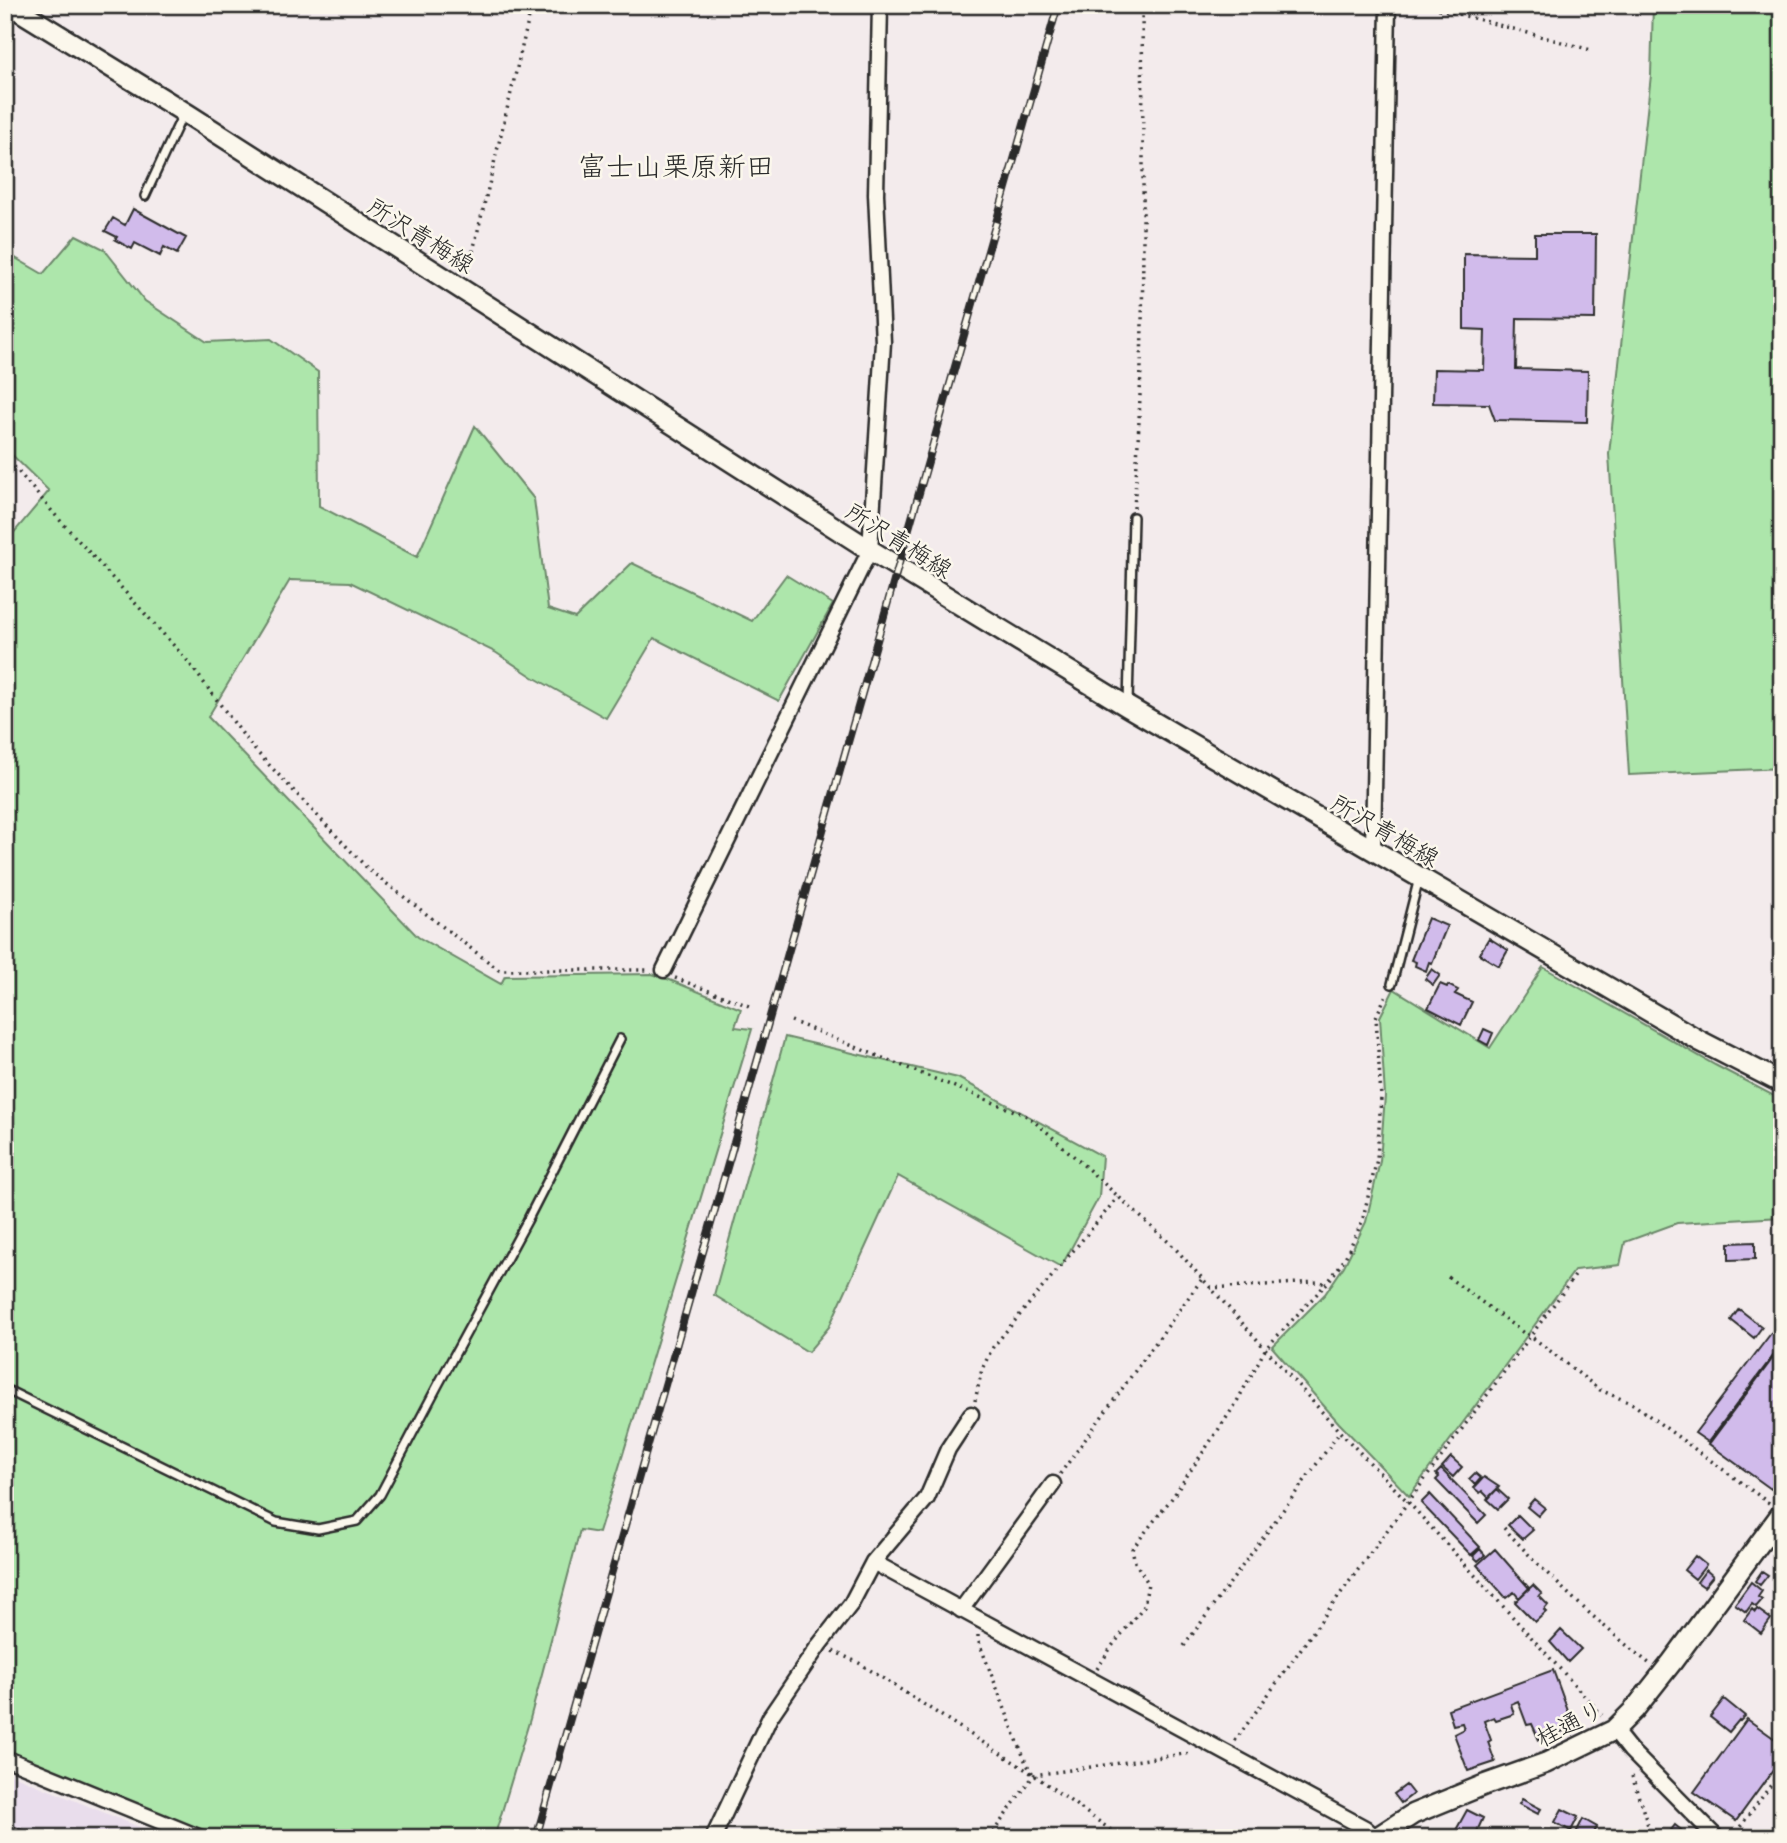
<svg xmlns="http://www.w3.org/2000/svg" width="1787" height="1843" font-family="'Playpen Sans','Klee One',sans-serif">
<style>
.built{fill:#e9ddec}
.green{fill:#ade6ab;stroke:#6c886b;stroke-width:2}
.building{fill:#d1bbeb;stroke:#2b2b2b;stroke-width:2}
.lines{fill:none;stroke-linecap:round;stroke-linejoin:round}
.lane-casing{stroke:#2b2b2b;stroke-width:12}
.street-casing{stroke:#2b2b2b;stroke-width:19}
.secondary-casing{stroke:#2b2b2b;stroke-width:24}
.path{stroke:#2b2b2b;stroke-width:3.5;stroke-dasharray:2 5;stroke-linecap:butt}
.lane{stroke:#fbf7ec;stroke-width:7}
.street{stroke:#fbf7ec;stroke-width:14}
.secondary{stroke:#fbf7ec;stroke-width:19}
.rail-casing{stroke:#2b2b2b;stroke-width:8}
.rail{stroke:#fbf7ec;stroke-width:5;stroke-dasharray:16;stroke-linecap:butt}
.labels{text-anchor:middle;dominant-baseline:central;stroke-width:5;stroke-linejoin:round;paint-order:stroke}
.street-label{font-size:24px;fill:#2b2b2b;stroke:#fbf7ec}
.quarter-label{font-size:28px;fill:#2b2b2b;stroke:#fbf7ec}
</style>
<rect width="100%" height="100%" fill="#f3ebec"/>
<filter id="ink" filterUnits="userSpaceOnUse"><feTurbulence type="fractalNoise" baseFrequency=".0143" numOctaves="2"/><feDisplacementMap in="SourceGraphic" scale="14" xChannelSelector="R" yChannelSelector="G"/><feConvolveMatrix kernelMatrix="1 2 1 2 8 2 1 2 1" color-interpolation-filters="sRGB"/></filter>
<g filter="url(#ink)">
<!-- built -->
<path class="built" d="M5,1772L166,1838H5Z"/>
<!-- green -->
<path class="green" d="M1653,5H1782V768L1629,775L1609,454L1651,75Z
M76,235L104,249L145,301L207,342L271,339L318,372L319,506L417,557L475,426L534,499L548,609L575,618L632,563L752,621L786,575L833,604L779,701L654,638L606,718L533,677L495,652L350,582L290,580L208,717L418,937L501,984L505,976L652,974L665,978L741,1009L735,1027L752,1029L599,1533L580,1530L530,1719L494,1838H220L5,1750V543L49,491L5,448V252L43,274Z
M1543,967L1715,1065L1782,1100V1217L1677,1223L1625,1242L1620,1265L1575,1270L1409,1496L1339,1423L1272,1347L1325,1294L1344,1266L1366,1222L1380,1161L1385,1096L1380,1017L1394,989L1490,1048Z
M785,1037L958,1078L1102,1156L1099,1197L1061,1267L898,1176L829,1327L808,1352L714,1295Z"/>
<!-- building -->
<path class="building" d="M133,209L186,238L177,254L164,247L160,256L135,243L132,249L115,240L117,237L105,231L113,218L125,225Z
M1535,234H1596L1595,319L1517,318L1516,369L1588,371L1587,422L1495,420L1489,404L1433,403L1434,369L1484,370L1485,330L1464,329V254L1535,255Z
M1428,918L1447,926L1432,963L1429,962L1426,971L1415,966L1416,962L1411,960Z
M1489,938L1508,950L1499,966L1479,954Z
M1432,969L1440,975L1433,985L1425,979Z
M1440,984L1447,987L1448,985L1458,990L1455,994L1472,1002L1461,1025L1428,1008Z
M1484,1029L1493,1033L1488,1045L1479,1040Z
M1755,1242V1259L1729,1260V1243Z
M1739,1309L1762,1327L1754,1338L1731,1320Z
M1772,1332L1782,1339V1344L1708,1442L1695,1433Z
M1782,1346V1475L1771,1489L1709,1444Z
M1451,1457L1462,1467L1453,1477L1442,1467Z
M1441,1469L1486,1515L1478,1523L1436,1480L1439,1477L1436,1474Z
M1475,1473L1481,1478L1475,1485L1469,1479Z
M1484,1477L1499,1487L1489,1498L1482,1491L1480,1493L1474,1488Z
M1497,1489L1508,1499L1498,1509L1487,1499Z
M1430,1494L1480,1547L1471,1555L1421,1503Z
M1534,1499L1545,1508L1538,1516L1527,1507Z
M1518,1515L1533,1530L1523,1539L1508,1525Z
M1480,1549L1485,1555L1478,1561L1473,1556Z
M1495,1549L1529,1588L1519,1598L1514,1592L1506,1598L1477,1565Z
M1695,1556L1706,1565L1695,1579L1684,1570Z
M1706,1570L1713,1576L1704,1587L1697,1582Z
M1762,1571L1768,1575L1760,1585L1755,1581Z
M1751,1582L1762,1591L1758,1597L1762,1600L1756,1607L1752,1604L1746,1612L1735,1604Z
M1533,1585L1542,1594L1539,1596L1548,1605L1544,1610L1546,1612L1535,1622L1515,1602Z
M1752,1609L1755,1612L1757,1609L1771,1619L1761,1633L1744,1620Z
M1561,1630L1581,1649L1568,1662L1550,1642Z
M1553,1670L1572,1722L1565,1725L1566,1730L1539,1740L1532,1724L1527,1725L1518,1701L1511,1704L1514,1714L1496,1720L1494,1717L1484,1721L1491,1740L1488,1742L1495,1762L1468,1771L1454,1734L1464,1729L1462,1723L1453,1725L1448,1709Z
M1724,1699L1745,1716L1740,1721L1739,1720L1729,1732L1710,1717Z
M1747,1719L1782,1744V1758L1736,1821L1694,1792Z
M1406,1785L1413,1794L1401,1803L1394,1794Z
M1522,1799L1541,1809L1538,1814L1519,1804Z
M1562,1809L1578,1817L1571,1831L1555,1822Z
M1467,1810L1483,1818L1474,1838L1456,1830Z
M1583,1819L1597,1827L1591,1838H1581L1575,1835Z
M1675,1825L1691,1838H1665Z
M1453,1831L1467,1838H1450Z"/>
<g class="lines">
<defs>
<path id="lane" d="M145,196L183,114
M1128,703L1133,517
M1392,984L1419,878
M5,1389L276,1522L318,1529L357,1521L380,1495L438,1385L527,1221L620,1039
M5,1828L29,1838"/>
<path id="street" d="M1373,850L1388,5
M664,970L870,550L883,342L876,194L880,5
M873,1562L1365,1828L1376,1838
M961,1610L1053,1484
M1614,1730L1630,1750L1717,1838
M5,1758L201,1838
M713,1838L770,1717L819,1645L851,1604L873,1562L927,1498L948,1449L971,1414"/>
<path id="secondary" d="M10,5L189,115L870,550L1128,707L1700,1041L1782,1083
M1376,1838L1413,1814L1484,1785L1546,1763L1614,1730L1634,1710L1672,1662L1782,1513"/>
</defs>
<!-- lane casing -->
<use href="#lane" class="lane-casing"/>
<!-- street casing -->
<use href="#street" class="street-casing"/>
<!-- secondary casing -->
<use href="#secondary" class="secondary-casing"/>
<!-- path -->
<path class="path" d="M1425,5L1591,50
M468,272L532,5
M5,456L57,517L186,659L253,748L369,870L499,970H649
M1134,508C1146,341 1143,172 1142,5
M675,978L749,1006
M791,1021L1027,1116L1047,1132L1174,1247L1340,1432L1409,1503L1602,1715
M1448,1277L1525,1334L1531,1336L1600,1390L1633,1404L1769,1503
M1210,1288L1318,1282L1327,1284
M975,1401L982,1369L993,1347L1118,1197
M1060,1474L1202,1279
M1504,1528C1548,1577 1598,1623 1650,1664
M978,1635V1640L1026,1763L1033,1774
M1184,1646L1340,1432
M833,1651L859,1663L1034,1775L1122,1838
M1097,1669L1112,1646L1144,1606L1148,1583L1135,1562L1132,1549L1172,1498L1235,1405L1266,1348L1328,1282L1344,1260L1362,1222L1377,1159L1381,1097L1376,1017L1386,995
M1235,1741L1335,1601L1577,1273
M1632,1776L1652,1838
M989,1838L1034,1775L1191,1753
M1732,1838L1782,1770"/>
<!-- lane -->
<use href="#lane" class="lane"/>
<!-- street -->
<use href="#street" class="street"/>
<!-- secondary -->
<use href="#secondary" class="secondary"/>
<defs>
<path id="rail" d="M536,1838L1058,5"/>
</defs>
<!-- rail casing -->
<use href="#rail" class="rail-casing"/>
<!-- rail -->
<use href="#rail" class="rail"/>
</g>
</g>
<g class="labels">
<!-- street labels -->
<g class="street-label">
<text transform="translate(422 234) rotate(32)">所沢青梅線</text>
<text transform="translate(900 539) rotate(32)">所沢青梅線</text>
<text transform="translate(1386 829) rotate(30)">所沢青梅線</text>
<text transform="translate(1569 1722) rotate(-27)">桂通り</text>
</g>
<!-- quarter labels -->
<g class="quarter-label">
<text x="676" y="164">富士山栗原新田</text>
</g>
</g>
<!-- margin -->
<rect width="1787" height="1843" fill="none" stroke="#fbf7ec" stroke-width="28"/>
<rect x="14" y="14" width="1759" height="1815" fill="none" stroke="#2b2b2b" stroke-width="2.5" filter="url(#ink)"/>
</svg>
